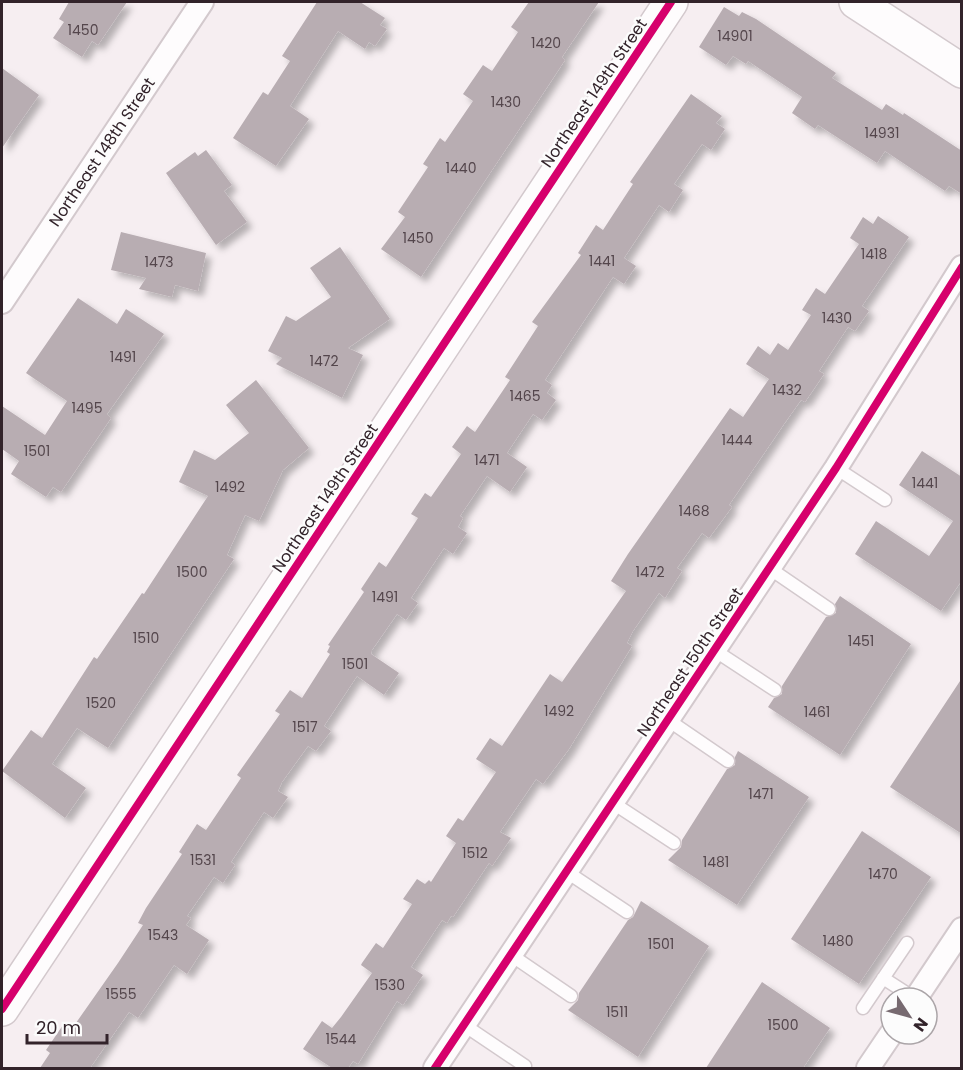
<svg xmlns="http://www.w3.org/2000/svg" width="963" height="1070" font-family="Poppins,sans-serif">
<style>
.building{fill:#b8adb2;filter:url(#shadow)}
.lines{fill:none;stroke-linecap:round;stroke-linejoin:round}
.lane-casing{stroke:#d3c9cd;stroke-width:15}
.street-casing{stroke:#d3c9cd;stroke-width:26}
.secondary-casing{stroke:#d3c9cd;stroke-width:36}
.lane{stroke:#fefcfd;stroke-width:12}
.street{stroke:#fefcfd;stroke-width:22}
.secondary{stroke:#fefcfd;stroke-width:33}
.cycleway-casing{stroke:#fcfcfc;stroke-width:11}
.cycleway{stroke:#d6006c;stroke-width:8}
.labels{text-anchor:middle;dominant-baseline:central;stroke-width:5;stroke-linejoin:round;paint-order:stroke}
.number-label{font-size:14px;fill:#54464c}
.street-label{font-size:16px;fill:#32232a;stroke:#fcfcfc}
</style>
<defs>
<filter id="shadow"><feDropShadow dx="5.5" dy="5.5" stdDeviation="3" flood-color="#0004"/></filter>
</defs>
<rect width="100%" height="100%" fill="#f6eef1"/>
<!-- building -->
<path class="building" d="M69,2H127L98,45L92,41L82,57L53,38L64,22L59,19Z
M317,2H360L385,18L380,25L387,29L375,46L369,42L365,49L338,31L290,106L309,119L276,166L233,138L263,92L268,95L290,61L282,56Z
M529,2H599L562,57L565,60L544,92L421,277L381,249L405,217L398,212L428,167L423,164L440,138L445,142L473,101L463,94L483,65L492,71L518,32L511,27Z
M724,7L739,16L742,12L756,19L836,73L832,78L882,110L886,104L903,115L904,113L962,151V194L949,186L945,191L885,151L877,163L818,125L815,129L792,113L802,97L748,61L746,64L733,56L726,65L699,47Z
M2,68L39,95L2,148Z
M691,94L722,116L716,123L725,129L711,150L702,144L674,184L683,190L669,212L659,205L624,258L636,266L624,284L613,277L545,380L552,385L547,393L556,400L542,420L533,414L507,453L527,467L510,492L487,476L460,516L463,518L458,527L467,533L453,554L444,548L411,598L418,603L406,620L397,614L372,650L371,654L399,673L384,695L357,676L324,726L331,731L316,751L308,746L282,782L278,791L288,797L273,818L264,812L231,862L235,865L223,883L214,877L187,916L191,918L186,925L209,940L187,974L174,965L138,1018L129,1012L90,1068H40L50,1053L46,1050L63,1025L71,1030L118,963L143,925L138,923L146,908L182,854L179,852L197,824L206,830L241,778L237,775L280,714L275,711L290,690L302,698L330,654L327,652L330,646L328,645L364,592L361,589L379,562L386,567L418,518L411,514L425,493L431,497L461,454L452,447L467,426L475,432L510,380L505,377L538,326L532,322L581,255L578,253L596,225L603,230L633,184L630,182Z
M206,150L232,185L224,191L247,222L216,245L166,173L195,152L198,156Z
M878,216L909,237L862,306L869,311L855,331L848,327L819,371L824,374L805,402L801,400L784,424L729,505L732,507L709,538L702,533L677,568L682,571L665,598L659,593L633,631L627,643L632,646L569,749L543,784L536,779L500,832L511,838L492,866L489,863L453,917L451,916L447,923L442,920L411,967L423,975L403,1005L397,1001L358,1064L353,1061L348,1068H332L303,1049L322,1021L332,1028L341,1017L372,973L361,965L362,963L376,943L383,948L412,904L403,899L417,879L425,884L429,880L431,882L456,843L446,836L458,818L463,821L496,772L476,759L490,738L502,746L550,674L562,682L626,591L611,581L628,554L730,408L743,417L769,379L746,364L758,346L770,355L778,343L788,350L811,315L802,310L816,288L825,294L859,244L850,238L863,217L873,224Z
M121,232L206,253L198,291L175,285L172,297L139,289L146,278L111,270Z
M340,247L390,319L348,348L363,355L342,398L276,364L282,358L268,351L286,316L296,321L331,297L310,268Z
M78,298L117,324L126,309L164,334L107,414L111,418L61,492L53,487L46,497L11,474L19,461L2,449V406L45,435L67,401L26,373Z
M256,380L309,448L283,470L259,521L245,515L227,555L234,559L108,748L77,728L52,764L86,788L65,818L2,771L31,730L42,738L94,657L97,659L142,593L144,594L208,496L179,482L194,450L215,460L249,433L226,405Z
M922,451L962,477V580L941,611L855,554L876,521L929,556L953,521L899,485Z
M840,596L911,644L840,755L768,707L774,698L782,694V686L826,617L836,613L835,604Z
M962,678V834L890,787Z
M738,751L809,797L737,905L668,860L681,847L682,840L727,769L735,765V757Z
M862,831L931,877L859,984L791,939Z
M641,901L709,946L638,1057L568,1010L578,1000L579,993L628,920L633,917Z
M762,982L830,1028L803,1068H706Z"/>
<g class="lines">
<defs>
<path id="lane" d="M836,468L885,500
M769,568L829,609
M714,650L775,690
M668,720L728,761
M613,803L674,843
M567,872L627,912
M511,955L571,996
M883,978L914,998
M863,1008L907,943
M464,1025L525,1066"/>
<path id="street" d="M2,302L202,2
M916,998L962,929
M435,1068L836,468L962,267
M868,1068L891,1034"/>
<path id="secondary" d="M856,2L962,71
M2,1009L671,2"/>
</defs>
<!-- lane casing -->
<use href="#lane" class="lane-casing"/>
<!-- street casing -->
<use href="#street" class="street-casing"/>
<!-- secondary casing -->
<use href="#secondary" class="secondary-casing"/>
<!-- lane -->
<use href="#lane" class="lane"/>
<!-- street -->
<use href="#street" class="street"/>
<!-- secondary -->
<use href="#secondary" class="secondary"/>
<defs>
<path id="cycleway" d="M2,1009L671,2
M435,1068L836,468L962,267"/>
</defs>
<!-- cycleway casing -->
<use href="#cycleway" class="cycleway-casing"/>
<!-- cycleway -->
<use href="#cycleway" class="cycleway"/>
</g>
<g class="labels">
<!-- number labels -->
<g class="number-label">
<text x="83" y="30">1450</text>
<text x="735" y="36">14901</text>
<text x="546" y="43">1420</text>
<text x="506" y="102">1430</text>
<text x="882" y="133">14931</text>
<text x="461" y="168">1440</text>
<text x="418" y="238">1450</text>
<text x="874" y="254">1418</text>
<text x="602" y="261">1441</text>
<text x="159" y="262">1473</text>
<text x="837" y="318">1430</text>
<text x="123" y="357">1491</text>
<text x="324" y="361">1472</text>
<text x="787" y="390">1432</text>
<text x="525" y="396">1465</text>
<text x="87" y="408">1495</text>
<text x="737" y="440">1444</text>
<text x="37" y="451">1501</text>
<text x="487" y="460">1471</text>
<text x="925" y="483">1441</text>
<text x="230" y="487">1492</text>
<text x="694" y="511">1468</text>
<text x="192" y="572">1500</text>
<text x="650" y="572">1472</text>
<text x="385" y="597">1491</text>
<text x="146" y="638">1510</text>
<text x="861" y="641">1451</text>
<text x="355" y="664">1501</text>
<text x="101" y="703">1520</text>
<text x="559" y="711">1492</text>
<text x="817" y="712">1461</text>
<text x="305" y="727">1517</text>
<text x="761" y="794">1471</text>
<text x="475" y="853">1512</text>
<text x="203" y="860">1531</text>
<text x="716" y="862">1481</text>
<text x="883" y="874">1470</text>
<text x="163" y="935">1543</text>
<text x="838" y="941">1480</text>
<text x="661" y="944">1501</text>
<text x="390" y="985">1530</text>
<text x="121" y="994">1555</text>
<text x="617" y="1012">1511</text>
<text x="783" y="1025">1500</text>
<text x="341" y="1039">1544</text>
</g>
<!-- street labels -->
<g class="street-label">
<text transform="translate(594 93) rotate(-56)">Northeast 149th Street</text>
<text transform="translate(102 152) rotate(-56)">Northeast 148th Street</text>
<text transform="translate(325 498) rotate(-56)">Northeast 149th Street</text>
<text transform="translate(690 662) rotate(-56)">Northeast 150th Street</text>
</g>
</g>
<!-- border -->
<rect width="963" height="1070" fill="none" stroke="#32232a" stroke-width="6"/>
<!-- north arrow -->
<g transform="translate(909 1016) rotate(126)"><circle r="28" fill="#fcfcfc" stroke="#aba5a8" stroke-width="1.5"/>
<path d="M0-4.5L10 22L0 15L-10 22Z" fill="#776a70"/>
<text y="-9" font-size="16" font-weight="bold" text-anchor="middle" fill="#32232a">N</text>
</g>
<!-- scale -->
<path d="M27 1034v9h80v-9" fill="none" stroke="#32232a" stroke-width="3"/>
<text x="36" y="1034" font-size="18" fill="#32232a" stroke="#fcfcfc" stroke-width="4.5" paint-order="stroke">20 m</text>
</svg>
